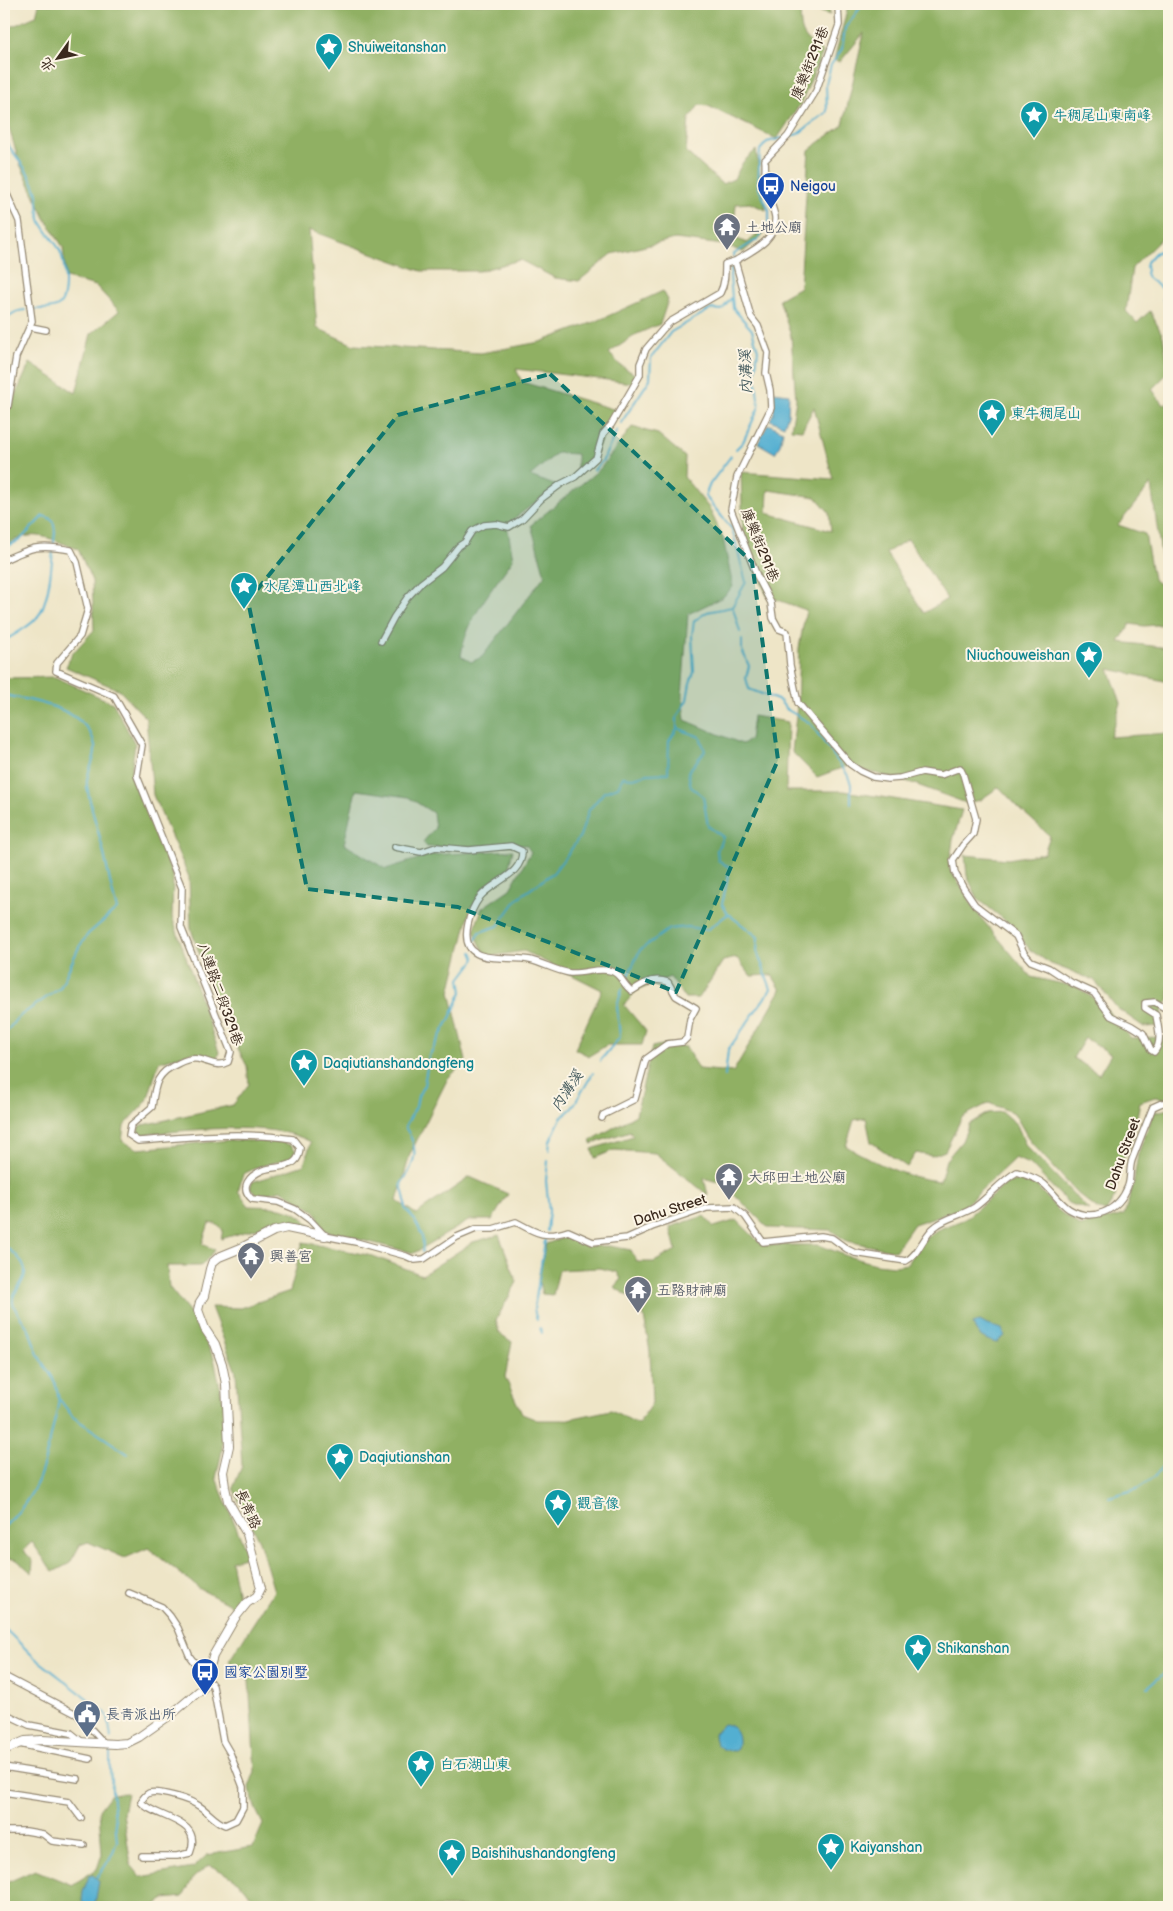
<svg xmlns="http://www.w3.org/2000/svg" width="1173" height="1911" font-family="'Balsamiq Sans','LXGW WenKai TC',sans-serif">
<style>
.forest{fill:#90b063;stroke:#666d40;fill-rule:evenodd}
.water{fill:#53afd1;stroke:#476c78}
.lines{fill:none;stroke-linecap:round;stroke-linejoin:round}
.stream{stroke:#53afd1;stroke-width:2}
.street-casing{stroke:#948872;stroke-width:8}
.secondary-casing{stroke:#948872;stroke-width:10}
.street{stroke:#fff;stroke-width:5.5}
.secondary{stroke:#fff;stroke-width:8}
.marked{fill:#0f766e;fill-opacity:0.2;stroke:#0f766e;stroke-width:4;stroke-dasharray:10 6;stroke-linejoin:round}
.labels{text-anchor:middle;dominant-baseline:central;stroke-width:4;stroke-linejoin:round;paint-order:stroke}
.culture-label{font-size:14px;fill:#0d838f;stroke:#fcf5e5;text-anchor:start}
.street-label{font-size:14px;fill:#3b2a1e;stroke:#fcf5e5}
.transit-label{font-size:14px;fill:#164399;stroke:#fcf5e5;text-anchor:start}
.worship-label{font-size:14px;fill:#5b616d;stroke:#fcf5e5;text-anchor:start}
.service-label{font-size:14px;fill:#4e5e75;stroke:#fcf5e5;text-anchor:start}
.water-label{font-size:15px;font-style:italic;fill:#43595d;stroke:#fcf5e5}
</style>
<rect width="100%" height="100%" fill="#fcf5e5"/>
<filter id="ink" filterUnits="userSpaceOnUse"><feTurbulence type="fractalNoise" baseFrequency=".02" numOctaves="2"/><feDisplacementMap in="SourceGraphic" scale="10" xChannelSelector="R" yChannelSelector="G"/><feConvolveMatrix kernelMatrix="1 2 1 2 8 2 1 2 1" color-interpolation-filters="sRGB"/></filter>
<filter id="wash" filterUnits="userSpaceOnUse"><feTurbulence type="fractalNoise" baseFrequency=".0096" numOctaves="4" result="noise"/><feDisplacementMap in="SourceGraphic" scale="20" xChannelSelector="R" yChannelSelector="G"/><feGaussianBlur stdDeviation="1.12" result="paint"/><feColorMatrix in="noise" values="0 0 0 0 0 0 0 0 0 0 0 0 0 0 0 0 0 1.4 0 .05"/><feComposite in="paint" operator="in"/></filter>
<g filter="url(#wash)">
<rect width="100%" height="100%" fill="#eee5c7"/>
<!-- forest -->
<path class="forest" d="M39,4H829L830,15L800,6C801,34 800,36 823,52L801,103L777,139L708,106L699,105L689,119L686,152L722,184L734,179L743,162L756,150L766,210L750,203L736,204L733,237L747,243L763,229V235L743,252L724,245L675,239L612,254L579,281L555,278L520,260L479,271H421L309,230L317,328L354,345L481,353L540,342L597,321L663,291L668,300L660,324L637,334L609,353L620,365L636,375L633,383L516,369L522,382L616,410L591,461L577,471V454L557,453L530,476L557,486L507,524L513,559C492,590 466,619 461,656L471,662L482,657L545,575L531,525L600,469L632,427L658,434L685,457L684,477L709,508L723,538L733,587L723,597L688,614L682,696L685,720L742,744L750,740L753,716L788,722L786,791H844L962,810L953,840L949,868L981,918L1031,977L1077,987L1102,1004L1131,1038L1164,1037L1169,1039V1099H1164L1155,1097L1140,1102L1131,1145L1121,1162L1115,1197L1106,1211L1097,1209L1077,1193L1030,1141L1014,1113L989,1103L962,1117L945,1151L932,1156L916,1153L907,1167L871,1142L866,1118L854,1120L846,1146C876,1163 905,1178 940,1181L946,1160L962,1141L969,1124L988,1113L1002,1112L1017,1125L1026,1146L1089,1210L1068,1203L1031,1165L1015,1158L962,1208L914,1224L895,1251L847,1241L830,1230L768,1228L724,1184L704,1178L708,1195L655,1153L614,1150L595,1158L592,1149L633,1136L630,1131L591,1144L590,1141L636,1115L652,1047L667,1044L686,1047L698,1069L733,1072L781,990L772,975L751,976L737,958L723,961L699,998H685L670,977L636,991L624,1005L646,1031L642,1045H607L589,1056L575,1049L602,990L524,951L486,957L474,931L482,908L510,889L531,852L526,845L427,847L423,842L435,828L433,813L408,797L356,790L344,844L386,869L430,855L513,850L508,871L471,907L450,992L466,1061L448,1078L410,1154L397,1201L416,1214L470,1177L508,1194L492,1220H470L414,1253L325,1231L315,1211L281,1190L259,1196L250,1188L252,1182L304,1165L311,1142C270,1119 184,1131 137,1135L139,1126L233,1105L249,1084L247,1066L219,1012L191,929L189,877L153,795L146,718L119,690L66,667L72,654L94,630L92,581L78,549C47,538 34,527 4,546V420L30,363L76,393L91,334L119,311L96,286L66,278L63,247L45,218L20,164L4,112V30L36,16ZM1085,1038L1111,1054L1099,1074L1073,1058Z
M846,4H1169V236L1162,238L1132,268L1126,311L1137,323L1150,311L1163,336L1169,372L1152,389L1163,405L1169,401V624L1144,626L1130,624L1119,642L1169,648V682L1109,669L1121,703L1110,737L1169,733V1000L1163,1007L1161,1026L1144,1027L1118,1009L1094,980L1051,964L1030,950L1011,925L978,899L967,876L965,855L1008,859L1044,853L1050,836L1020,809L999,787L980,800L966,803L909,782L847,766L817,777L792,752L797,707L799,648L806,610L767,596L743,544L741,472L833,479L814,407L802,430L791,429L796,400L791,336L779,299L800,287L809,150L843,125L864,33L840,62L834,60L847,10ZM1151,484V485L1166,589L1153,579L1145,534L1118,525ZM768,490L816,497L829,512L831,531L767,513ZM908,539L947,599L924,613L886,553Z
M55,677L113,703L135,744L131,773L173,877L172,917L219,1052L216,1062L193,1052L159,1062L147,1101L124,1126L122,1141L138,1149L230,1140L282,1142L292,1146L296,1151L291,1158L258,1167L243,1174L238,1191L249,1206C273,1207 294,1205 310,1226L278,1222L221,1239L223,1230L216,1224L209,1223L202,1244L215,1250L201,1266H167L169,1287L192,1316L214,1358L224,1406L222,1451L216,1478L248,1556L231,1561L238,1597L232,1606L200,1589L148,1548L125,1558L88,1542L80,1545L70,1563L53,1572L32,1542L23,1550L33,1561L32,1573L17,1560L4,1557V678Z
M1169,1109V1907H256C245,1882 233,1877 209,1865L193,1878L183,1897L164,1899L152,1907H4V1884L35,1870L72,1885L97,1869L102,1854L99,1810L111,1794L127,1793L123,1813L131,1865L141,1877L193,1868L207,1855L253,1847L263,1824L256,1810L249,1787L255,1771L249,1680L229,1661L274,1591L259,1541L233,1488L242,1466L236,1372L211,1307L240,1308L290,1291L303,1242L373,1256L422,1275L473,1242L499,1235L517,1282L496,1320L499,1333L512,1342L505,1377L522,1414L537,1420H564L611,1410L638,1424L652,1403L650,1352L642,1305L614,1287L621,1279L617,1272L599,1268L559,1270L553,1295L542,1294L538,1278L546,1244L567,1236L586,1246H609L631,1250L637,1262H654L676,1250L670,1227L704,1216L714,1227L737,1220L762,1245H819L847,1256L876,1264L895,1266L907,1264L919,1243L937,1230L965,1219L1006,1184L1017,1180H1031L1059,1211L1080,1226L1124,1215L1133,1186L1138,1154L1154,1112Z"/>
<!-- water -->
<path class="water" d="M773,392L789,394L788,415L784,426L770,420L774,412Z
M768,424L783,431L780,445L775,453L758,443Z
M980,1321L987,1325L1002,1329L1005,1336L996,1343C984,1339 976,1336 973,1323Z
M723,1724C737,1725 740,1737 737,1749L734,1751C722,1751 714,1746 714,1734Z
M93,1875L99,1881L95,1904L87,1906L82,1902L83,1892L89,1876Z"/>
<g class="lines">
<!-- stream -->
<path class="stream" d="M790,136L798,134L827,112L826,84L831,65L842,49L845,28L860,8V4
M4,139C15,156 33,175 37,195C39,204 37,213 41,222C46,232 55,241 60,251C65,262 69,299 58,306C51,310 42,309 35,309
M1169,241L1160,251L1155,253L1147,262L1146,267L1147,270L1146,273L1148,278L1164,290L1163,300L1169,311
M734,257V254L758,239L769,221V210L758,186L760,150L767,142L783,138
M732,266L730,276L733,308L752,330L758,350L755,373L759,407L743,442L736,449
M4,331C5,318 11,311 25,310
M621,423L650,379L651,358L671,332L711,309L722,310L732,297
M594,470L603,460L617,430
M4,548L20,540L43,516C53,518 54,522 55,532C52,555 51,602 36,619C27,628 15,634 4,641
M733,608L740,632
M742,640V650L749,666L746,678L749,689L780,701L786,709L810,723L847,774L851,784V803
M4,695C34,701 88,708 95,746C97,760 85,772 87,786C90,806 96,823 101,842C107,864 110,887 117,909L88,934L79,947L60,988L17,1018L4,1035
M473,944L480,932L498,926L518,898L553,873L570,851L580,836L589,810L604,792L618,787L623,777L633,778L648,774L668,773L669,741L677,729
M626,980L640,950L669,929L688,927L707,930L728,914
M600,1061L620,1037L617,1006L622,989
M725,1076L728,1050L771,989L757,951L758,937L728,914L722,904L730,868L718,860L717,850L723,837L708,826L703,796L691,787L688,772L705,751L700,737L677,728V717L687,700L690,683L694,672L692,635L694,621L707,612L732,607L746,582L732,529L705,496L710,484L731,456
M549,1150L550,1141L561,1118L572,1108L593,1073
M547,1231L549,1211L546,1181L548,1161
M4,1246C50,1276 5,1287 14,1306C17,1314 24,1321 28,1328C33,1338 35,1350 41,1360C45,1368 52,1374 55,1383C62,1402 57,1408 53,1427C43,1471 38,1495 4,1527
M422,1252C426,1235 416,1221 405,1208V1200L401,1184C416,1163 420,1149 405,1127L416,1107L418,1096L424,1085L429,1056L449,1020L462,992L460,979L475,959L472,952
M537,1320L534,1310L545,1240
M540,1328L542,1333
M60,1400L73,1417L128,1454
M1109,1497L1137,1489L1155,1477L1169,1456
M4,1628L35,1658L105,1712L108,1717L111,1738
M1148,1687L1169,1669
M97,1877C107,1865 113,1855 117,1841L110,1770V1748"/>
</g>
</g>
<g filter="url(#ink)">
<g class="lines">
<defs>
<path id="street" d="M838,4L839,25L816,91L788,136L765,160C766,169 764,178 766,187C767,197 774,208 775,217C777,241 751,251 735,261L751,317L758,326L768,353L766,373L770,390L771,408L737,477L731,510L757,576L771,603L773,618L779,629L787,632L790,665L798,703L850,764L860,771L873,777L888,779L900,778L922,772L941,775L960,768L963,774L976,819L973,834L963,845L953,860L955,873L964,889L975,905L1016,936L1024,953L1031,961L1049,968L1072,983L1094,993L1111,1016L1132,1026L1143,1033L1151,1050L1154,1052C1163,1043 1158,1027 1156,1015L1145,1008V1003L1155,1002L1163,1007H1169
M4,188L19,221L32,321L16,357L8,406L4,413
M31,327L46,330
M4,560C32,547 39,544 71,550L77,562L88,609L80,636L57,663L56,671L114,696L142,745L137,776L182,888L181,927L231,1052L228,1062C217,1068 209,1061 198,1059C190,1058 185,1060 179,1063C156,1073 155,1084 152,1107L131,1125L129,1135L138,1141C190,1137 241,1131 293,1139L300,1148C299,1154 299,1158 294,1162C285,1169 273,1166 263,1170C249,1176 239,1187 252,1199L278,1202L295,1209L310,1220L325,1236L356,1242L406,1256L415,1260L424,1259L457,1237L476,1229H493L516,1222C536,1233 545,1239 568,1231L593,1242L627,1238L652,1227L707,1208L734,1207L745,1216L763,1242L821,1236L832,1238L847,1249L855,1253L906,1261C920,1254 923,1235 936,1226C947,1217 963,1215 975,1207C990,1196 1001,1181 1017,1172C1026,1175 1037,1178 1044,1184C1053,1192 1059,1202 1069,1209C1092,1223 1119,1211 1128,1186C1131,1178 1129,1169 1132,1160C1139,1142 1146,1124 1153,1107L1162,1103H1169
M381,641L394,617L407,598L420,584L442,567L459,546L465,542L472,531L484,525L496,524L509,527L522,519L541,499L561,484L575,477L596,458L603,434L611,425L640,375V364L646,349L663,329L670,322L720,293C725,284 725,274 725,264L735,261
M395,847L421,852L436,847L469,850L511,846L522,851C523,875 493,881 480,897C474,905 470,914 468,924C458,969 506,954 530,960C543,963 556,971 570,973C584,974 598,967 611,971C621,973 623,986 632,991C644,983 653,977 668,982L676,996L696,1008L690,1019L687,1038L683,1042L667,1044L646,1059L635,1099L603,1115L602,1118
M129,1593L162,1607L170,1616L178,1628L190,1657L213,1686L223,1741L230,1753L243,1787V1807L236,1820L225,1825C214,1821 209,1812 199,1806C191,1800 159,1790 149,1793C145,1795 143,1798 141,1802C155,1819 204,1818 190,1853L177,1856H142
M4,1676L78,1715L104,1743
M4,1713L29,1725L71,1733L81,1741
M19,1744L90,1759
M4,1767L78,1779
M4,1792L69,1802L81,1818
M4,1831H26L43,1834L52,1841L84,1845"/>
<path id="secondary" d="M4,1750L25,1741L42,1740L115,1744L127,1743L139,1737L173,1713L204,1687L213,1656L235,1618L247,1603L257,1596L261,1588L247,1534L228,1501L225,1487L223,1472L229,1446L226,1384L222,1364L215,1344L205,1329L198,1310L200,1302L204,1296L210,1269L212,1263L219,1257L241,1248L274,1231L287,1228L325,1236"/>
</defs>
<!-- street casing -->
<use href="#street" class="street-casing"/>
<!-- secondary casing -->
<use href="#secondary" class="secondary-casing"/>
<!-- street -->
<use href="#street" class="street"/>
<!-- secondary -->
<use href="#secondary" class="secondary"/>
</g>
</g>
<!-- marked area -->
<path class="marked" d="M550,374L752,562L778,760L676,992L458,907L307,889L248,601L398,415Z"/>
<!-- icons -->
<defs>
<symbol id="sight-pin" viewBox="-11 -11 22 30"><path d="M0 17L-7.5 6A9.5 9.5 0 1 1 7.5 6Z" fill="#0f9aa8" stroke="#fcf5e5"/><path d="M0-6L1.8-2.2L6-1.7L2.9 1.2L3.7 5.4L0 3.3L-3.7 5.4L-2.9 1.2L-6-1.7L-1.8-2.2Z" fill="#fff"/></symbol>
<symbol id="bus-pin" viewBox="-11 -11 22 30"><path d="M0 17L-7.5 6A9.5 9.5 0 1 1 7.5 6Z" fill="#1a4fb4" stroke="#fcf5e5"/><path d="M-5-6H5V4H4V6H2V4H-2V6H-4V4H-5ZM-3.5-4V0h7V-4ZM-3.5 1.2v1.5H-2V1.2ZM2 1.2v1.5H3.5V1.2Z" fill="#fff"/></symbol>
<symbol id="temple-pin" viewBox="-11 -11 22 30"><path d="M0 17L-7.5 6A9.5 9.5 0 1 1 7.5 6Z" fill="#6b7280" stroke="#fcf5e5"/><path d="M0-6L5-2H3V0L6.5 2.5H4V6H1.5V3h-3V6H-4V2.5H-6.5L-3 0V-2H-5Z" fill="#fff"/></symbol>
<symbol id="civic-pin" viewBox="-11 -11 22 30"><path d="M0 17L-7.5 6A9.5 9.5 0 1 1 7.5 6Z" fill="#5c6f8a" stroke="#fcf5e5"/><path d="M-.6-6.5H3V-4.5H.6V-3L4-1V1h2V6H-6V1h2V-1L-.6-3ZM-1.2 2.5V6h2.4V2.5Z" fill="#fff"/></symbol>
</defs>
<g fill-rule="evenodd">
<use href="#sight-pin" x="313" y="31" width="32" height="43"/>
<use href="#sight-pin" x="1018" y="99" width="32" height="43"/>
<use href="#bus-pin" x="755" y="170" width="32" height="43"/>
<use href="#temple-pin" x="711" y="211" width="32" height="43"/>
<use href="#sight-pin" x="976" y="397" width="32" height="43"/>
<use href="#sight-pin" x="228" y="570" width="32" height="43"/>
<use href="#sight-pin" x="1073" y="639" width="32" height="43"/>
<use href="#sight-pin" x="288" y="1047" width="32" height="43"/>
<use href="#temple-pin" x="713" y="1161" width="32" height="43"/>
<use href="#temple-pin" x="235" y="1240" width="32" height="43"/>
<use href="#temple-pin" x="622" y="1274" width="32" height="43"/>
<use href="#sight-pin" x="324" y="1441" width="32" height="43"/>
<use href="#sight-pin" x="542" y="1487" width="32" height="43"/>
<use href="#sight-pin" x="902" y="1632" width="32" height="43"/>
<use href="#bus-pin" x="189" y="1656" width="32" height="43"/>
<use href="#civic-pin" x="71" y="1698" width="32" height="43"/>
<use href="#sight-pin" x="405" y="1748" width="32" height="43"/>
<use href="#sight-pin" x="815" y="1831" width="32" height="43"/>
<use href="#sight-pin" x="436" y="1837" width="32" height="43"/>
</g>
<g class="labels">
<!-- culture labels -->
<g class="culture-label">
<text x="348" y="47">Shuiweitanshan</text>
<text x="1053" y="115">牛稠尾山東南峰</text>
<text x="1011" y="413">東牛稠尾山</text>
<text x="263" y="586">水尾潭山西北峰</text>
<text x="1070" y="655" text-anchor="end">Niuchouweishan</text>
<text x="323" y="1063">Daqiutianshandongfeng</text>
<text x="359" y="1457">Daqiutianshan</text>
<text x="577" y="1503">觀音像</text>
<text x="937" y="1648">Shikanshan</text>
<text x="440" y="1764">白石湖山東</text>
<text x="850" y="1847">Kaiyanshan</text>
<text x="471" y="1853">Baishihushandongfeng</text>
</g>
<!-- street labels -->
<g class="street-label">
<text transform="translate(810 63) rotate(-68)">康樂街291巷</text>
<text transform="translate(760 545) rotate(68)">康樂街291巷</text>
<text transform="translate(220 994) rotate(70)">八連路二段329巷</text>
<text transform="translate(1123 1154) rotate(-70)">Dahu Street</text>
<text transform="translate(670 1210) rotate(-18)">Dahu Street</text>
<text transform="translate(248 1509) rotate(66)">長青路</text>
</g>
<!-- transit labels -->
<g class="transit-label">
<text x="790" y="186">Neigou</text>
<text x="224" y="1672">國家公園別墅</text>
</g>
<!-- worship labels -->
<g class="worship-label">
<text x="746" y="227">土地公廟</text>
<text x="748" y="1177">大邱田土地公廟</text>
<text x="270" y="1256">興善宮</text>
<text x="657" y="1290">五路財神廟</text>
</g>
<!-- service labels -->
<g class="service-label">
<text x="106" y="1714">長青派出所</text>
</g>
<!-- water labels -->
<g class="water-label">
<text transform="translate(746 372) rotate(-92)">內溝溪</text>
<text transform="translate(567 1091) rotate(-56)">內溝溪</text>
</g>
</g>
<!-- margin -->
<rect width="1173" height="1911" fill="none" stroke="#fcf5e5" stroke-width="20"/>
<!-- north arrow -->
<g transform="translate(58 58) rotate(237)" stroke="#fcf5e5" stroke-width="4" paint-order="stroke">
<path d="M0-4L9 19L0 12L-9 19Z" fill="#3b2a1e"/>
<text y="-8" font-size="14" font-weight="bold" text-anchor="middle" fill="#3b2a1e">北</text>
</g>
</svg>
